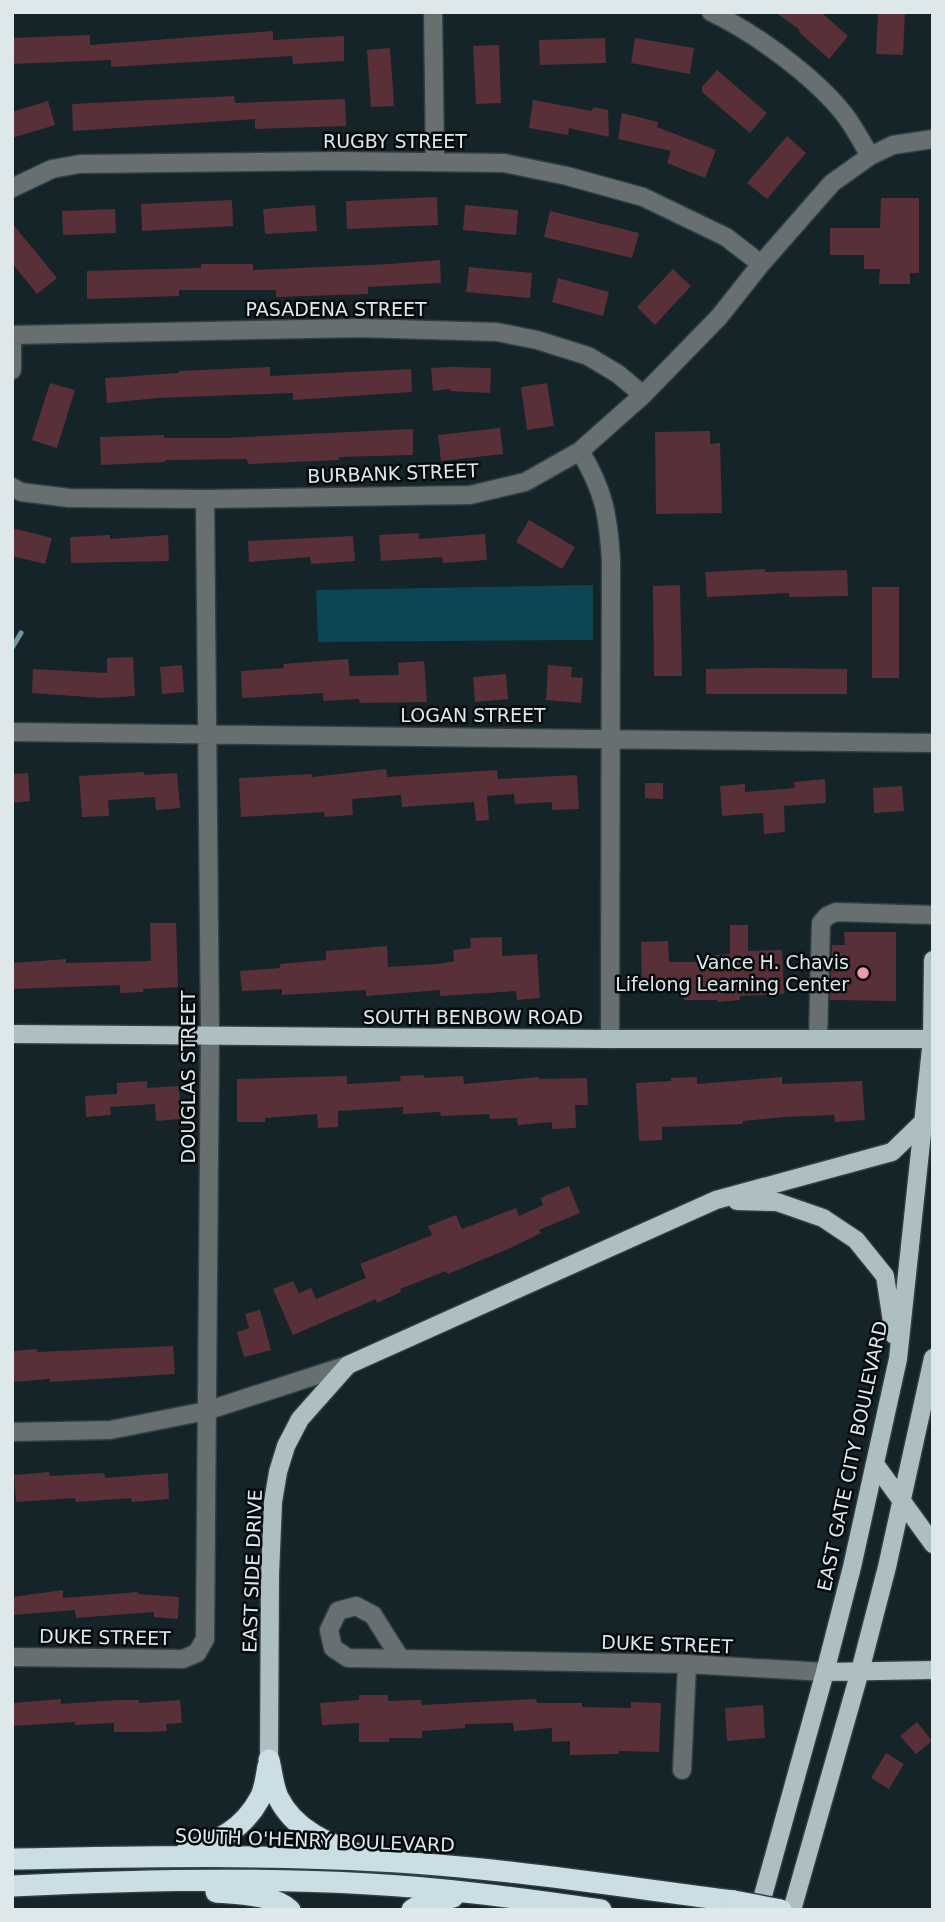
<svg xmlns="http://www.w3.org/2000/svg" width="945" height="1922" font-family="'DejaVu Sans',sans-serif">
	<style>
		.green { fill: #0d4552 }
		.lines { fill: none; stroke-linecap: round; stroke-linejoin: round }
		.stream { stroke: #6d959f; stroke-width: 5 }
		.building { fill: #593037 }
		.minor-casing { stroke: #303f43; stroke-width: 21 }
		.major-casing { stroke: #303f43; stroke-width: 21 }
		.highway-casing { stroke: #303f43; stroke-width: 24 }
		.minor { stroke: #676f71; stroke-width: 18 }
		.major { stroke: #aebfc3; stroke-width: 18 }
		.highway { stroke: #cadee4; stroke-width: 21 }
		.highway-bridge-casing { stroke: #303f43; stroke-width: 24; stroke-linecap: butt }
		.highway-bridge { stroke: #cadee4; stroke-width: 21 }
		.poi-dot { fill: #f39aa8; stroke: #060c0e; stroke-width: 2.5 }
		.labels { text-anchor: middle; stroke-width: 5; stroke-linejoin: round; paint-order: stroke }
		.street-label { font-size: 19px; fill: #dee8eb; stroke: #060c0e }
		.poi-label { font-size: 19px; fill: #dee8eb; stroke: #060c0e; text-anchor: end }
	</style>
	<rect width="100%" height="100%" fill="#142428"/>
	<path class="green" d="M593,585V640L318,642L316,590Z"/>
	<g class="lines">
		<path class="stream" d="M12,648L21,633"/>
	</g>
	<path class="building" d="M775,12H821L848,36L829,59L799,32L800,30Z
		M878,12H905L903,55L876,54Z
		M273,31V40L344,36V61L293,64L292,56L111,67V60L12,64V38L90,35V45Z
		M605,38L606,63L540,65L539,40Z
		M635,38L694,48L690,74L631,63Z
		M499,45L501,103L476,104L473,46Z
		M390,48L394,106L371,107L367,50Z
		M717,70L767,113L750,133L702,92V87Z
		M234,96L235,103L345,99L346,126L255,129V119L73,131L72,104Z
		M533,100L592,111L593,107L608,110L609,137L569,128L568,135L529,128Z
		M48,101L55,125L12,138V112Z
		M622,113L658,122L657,127L716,150L705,178L667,163L671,151L618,139Z
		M787,136L806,153L767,199L747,183Z
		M437,197L438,225L347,229L346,201Z
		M881,198H919V273H910V284H879L880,269H864V255H830V228H880Z
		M232,200L233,226L142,231L141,204Z
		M315,205L317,231L265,234L263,209Z
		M465,205L518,210L516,235L463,230Z
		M115,209L116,233L63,235L62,211Z
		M550,211L639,233L632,258L544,237Z
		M12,223L57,278L37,294L12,263Z
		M440,260L441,283L368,287V294L276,297V290H179V296L87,299V271L201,268V264H253V270L390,264Z
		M469,267L532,273L530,298L466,292Z
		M673,269L691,286L655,325L637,307Z
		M558,278L609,292L603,316L552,302Z
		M270,367V376L411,369L412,392L293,400V393L158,398L107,403L105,378L179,373V371Z
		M451,367L491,368L490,393L450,391V389L433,391L431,368Z
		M50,383L75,390L57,448L32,440Z
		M547,383L554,426L527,430L521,387Z
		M500,428L503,454L441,461L438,435Z
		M413,429V455L339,457V460L248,464L247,459L165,460V462L101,465L100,437L164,435V438H225Z
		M710,431V444L720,443L722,513L656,514L655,432Z
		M529,520L575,547L562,569L516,542Z
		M12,528L52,538L45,564L12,556Z
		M419,533V539L485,534L487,560L443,563L442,557L381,561L379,535Z
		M110,535V539L168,535L169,561L71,563L70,537Z
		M353,536L355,561L311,564L310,557L249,562L248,541Z
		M765,569V572L847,570L848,596L789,597V593L707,597L705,572Z
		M680,585L682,676H654L653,586Z
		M872,587H899V678H872Z
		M133,657L135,696L102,698L32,693L33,669L107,673V658Z
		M348,659L350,676L399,675L398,663L424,661L427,702L360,703L359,699L323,701V693L242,698L241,671L284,668L283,664Z
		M182,665L184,692L162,694L160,667Z
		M548,665L572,667L571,677L583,678L581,703L546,700Z
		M765,668L847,669V694H706V669Z
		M506,674L508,699L475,702L473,677Z
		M386,769L387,777L497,770L498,779L577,775L579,809L552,810V802L515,804L514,794L487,796L489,820L476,821L474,802L402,807L401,795L352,799L353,815L325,817L324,812L241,817L239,778L312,774V777Z
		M144,772V775L177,773L180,808L156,810L155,797L108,800L109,816L82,817L79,776Z
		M28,773L30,801L12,803V774Z
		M825,779L826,803L784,806L785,832L764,834L763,813L722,816L720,786L745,784V792L795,788L794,782Z
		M645,783H663V799L645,798Z
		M902,786L904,811L874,813L873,788Z
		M150,923H176L178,987L143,989V992L120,993V985L12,989V963L66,959V963L151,961Z
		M730,925H748V951L782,950L784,994L740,996V1000L717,1002V1000H684V991H642L641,942L668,941L669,962H714V955L730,954Z
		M844,932H896V1001L830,1000L832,945H845Z
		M502,937V956L537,954L540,998L517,1000L516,991L440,996V990L366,996V990L282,995V989L242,991L240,971L280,968V964L326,960V951L387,946L388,967L438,964L454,961L453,950L471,948L470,938Z
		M424,1075V1078L463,1076L464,1084L539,1077V1079L587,1078L588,1105H575L576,1128L552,1129V1122L518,1125L517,1118L490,1119L489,1114L441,1116L440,1112L403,1114V1107L338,1111V1127L318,1128L317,1114L265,1118V1122H237V1079L347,1076V1084L401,1081L400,1076Z
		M697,1077V1084L782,1077V1084L862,1081L865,1120L835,1122L834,1115L784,1117L743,1121V1124L662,1127V1140L639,1141L636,1083L671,1081V1078Z
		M147,1081V1088L179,1086L181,1119L156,1121L155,1104L110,1107L111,1115L86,1117L85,1096L117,1094V1083Z
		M569,1186L580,1213L539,1230L541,1233L508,1249L448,1274L446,1271L400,1289L401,1292L377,1303L376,1299L293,1335L273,1289L293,1281L299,1293L311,1288L316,1299L366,1278L360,1264L432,1235L428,1226L456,1215L462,1229L516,1208L519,1216L543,1205L540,1198Z
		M260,1310L271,1350L244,1357L237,1332L249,1328L245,1314Z
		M173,1346L175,1374L50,1382V1379L12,1382V1351L37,1349V1352Z
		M49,1472L50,1476L104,1473L105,1478L168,1473L169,1499L132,1502L131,1498L76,1502L75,1498L16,1502L14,1475Z
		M63,1590V1598L138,1592V1594L179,1597L178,1619L154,1617V1612L76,1618L75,1610L12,1615V1597Z
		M359,1695H388V1701L421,1700L422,1705L536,1699L537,1703H582V1707L631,1708V1702L661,1703L659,1752L619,1751V1754L570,1755V1741L552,1742V1728L514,1731L513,1723L465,1724V1728L422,1731V1738H389V1742H359V1723L322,1725L320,1703L359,1700Z
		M61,1699V1704L118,1700H139V1703L180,1700L182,1723L166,1724L167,1731L146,1732H114V1723L75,1725V1722L12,1726V1703Z
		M763,1705L765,1738L727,1741L725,1708Z
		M917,1722L932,1741L916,1754L900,1736Z
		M886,1753L904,1764L889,1789L871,1778Z"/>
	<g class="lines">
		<g class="minor-casing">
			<path id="minor" d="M433,12L435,161
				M711,12C755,33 814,76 844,114C854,127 862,142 870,156
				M12,188L52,169L80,164L339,161L504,163L567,176L643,197L726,237L761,264
				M12,335L359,328L497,332L537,340L588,356L618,374L643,395
				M12,340V370
				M580,451C604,491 608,514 611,560L610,1039
				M12,487L21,492L69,498L205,499L470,495L525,482L580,451L643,395L719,317L761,264L832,183L870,156L893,145L933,139
				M12,732L933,743
				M818,1038L821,923L827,916L836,912L933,915
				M12,1432L110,1430L206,1411L348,1365
				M12,1657L183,1659L197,1653L205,1639L210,1036L205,499
				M400,1658L373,1615L356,1606L338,1611L329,1630L333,1648L348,1658L687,1664L825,1672
				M682,1770L687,1664"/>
		</g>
		<g class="major-casing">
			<path id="major" d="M12,1034L610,1039H933
				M737,1201L777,1202L823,1218L856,1240L885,1276L894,1335
				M875,1464L933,1544
				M825,1672L933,1670
				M269,1760L270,1575L273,1502L278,1472L286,1446L300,1419L348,1365L716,1200L892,1152L924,1121
				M759,1910L825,1672L852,1567L898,1359L932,1039L933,960
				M792,1910L860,1671L887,1567L933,1358"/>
		</g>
		<g class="highway-casing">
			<path id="highway" d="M269,1760C272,1772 273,1786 278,1797C294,1830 328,1844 360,1855
				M186,1852C218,1841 243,1830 260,1798C265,1789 266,1776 268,1766
				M12,1859C134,1857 257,1854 379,1861C498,1867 616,1886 734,1901
				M12,1886C131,1880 250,1877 369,1884C447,1888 524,1899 601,1910
				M216,1892C238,1894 272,1894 290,1910
				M412,1910L420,1905L453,1897"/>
		</g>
		<use href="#minor" class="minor"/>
		<use href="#major" class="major"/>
		<use href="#highway" class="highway"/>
		<g class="highway-bridge-casing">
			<path id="highway-bridge" d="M734,1901L781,1910"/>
		</g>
		<use href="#highway-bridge" class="highway-bridge"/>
	</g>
	<circle class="poi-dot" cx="863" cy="973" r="7"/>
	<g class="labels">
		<g class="street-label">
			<text x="395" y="148">RUGBY STREET</text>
			<text x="336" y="316">PASADENA STREET</text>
			<text transform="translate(393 473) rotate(-2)" y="7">BURBANK STREET</text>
			<text x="473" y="722">LOGAN STREET</text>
			<text x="473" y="1024">SOUTH BENBOW ROAD</text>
			<text transform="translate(188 1077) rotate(-90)" y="7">DOUGLAS STREET</text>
			<text transform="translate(852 1456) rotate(-78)" y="7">EAST GATE CITY BOULEVARD</text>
			<text transform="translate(252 1571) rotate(-88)" y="7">EAST SIDE DRIVE</text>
			<text transform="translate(105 1637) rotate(1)" y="7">DUKE STREET</text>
			<text transform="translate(667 1644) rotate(2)" y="7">DUKE STREET</text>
			<text transform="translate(315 1840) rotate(2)" y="7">SOUTH O'HENRY BOULEVARD</text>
		</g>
		<g class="poi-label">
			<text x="849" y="969">Vance H. Chavis<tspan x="849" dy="22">Lifelong Learning Center</tspan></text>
		</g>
	</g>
	<rect width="945" height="1922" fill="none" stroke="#dee8eb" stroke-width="28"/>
</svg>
